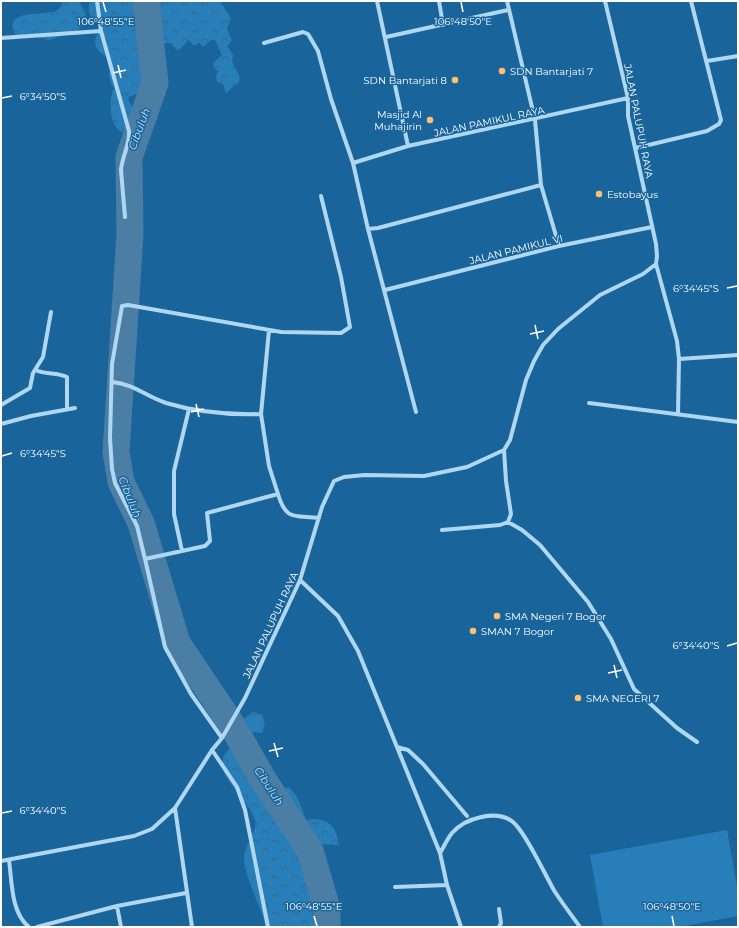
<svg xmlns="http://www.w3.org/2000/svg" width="739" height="928" font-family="Montserrat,sans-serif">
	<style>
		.green { fill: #287eb8 }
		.forest { fill: url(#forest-crowns) }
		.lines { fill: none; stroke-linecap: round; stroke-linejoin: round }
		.river { stroke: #4a7ea4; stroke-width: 27 }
		.street { stroke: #afd7f2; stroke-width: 4 }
		.ticks { fill: none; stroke: #fff; stroke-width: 1.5 }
		.poi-dot { fill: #ffc170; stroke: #19659b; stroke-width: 1.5 }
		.labels { text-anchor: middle; stroke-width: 3; stroke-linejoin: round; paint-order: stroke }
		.poi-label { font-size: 10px; fill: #fff; stroke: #19659b; text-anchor: start }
		.street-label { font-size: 10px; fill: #fff; stroke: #19659b }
		.water-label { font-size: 11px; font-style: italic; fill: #bfe2f8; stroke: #19659b }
		.ticks-label { font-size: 10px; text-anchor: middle; fill: #fff; stroke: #19659b; stroke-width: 3; stroke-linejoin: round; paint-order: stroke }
	</style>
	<defs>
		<pattern id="forest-crowns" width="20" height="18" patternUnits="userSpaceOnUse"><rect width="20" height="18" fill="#287eb8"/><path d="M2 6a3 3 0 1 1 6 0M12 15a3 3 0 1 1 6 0" fill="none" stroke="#386887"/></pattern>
	</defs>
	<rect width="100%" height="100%" fill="#19659b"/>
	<path class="green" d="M727,830L738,891V916L678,927H603L590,855Z"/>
	<path class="forest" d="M61,1H79L86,15L80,28L76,32L48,40L38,37L16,36C0,8 44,16 56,11C59,10 61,7 62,4Z
		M90,1H220L231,18L227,29L232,40L227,46L233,55L232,61L240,78L239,82L226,93L223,84L217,82L216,75L218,72L213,66L214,62L222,55L215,40H211L203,47L199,42L196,45H193L189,40L179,50H176L171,43H164L146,62L149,73L146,79H143L153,89L156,100L155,103H148L146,100L145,90L129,97L128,100C136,112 142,125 127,134C109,132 108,100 114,88L112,86L109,76L110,66L108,64L107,57C93,49 92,41 101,28C93,19 86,14 90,1Z
		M253,712L262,715L265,724L262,733L250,732C246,738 243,742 242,749C241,760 262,783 271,788C277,791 283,789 289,787C299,797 301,807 306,820C326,817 336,824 339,845L317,844L310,850L327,909L332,921L341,927H266C260,903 246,882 244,858C244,845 258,832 255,820C250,801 221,781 222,762C223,751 234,748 239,739C243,733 243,725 245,718Z"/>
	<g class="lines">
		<path class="river" d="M146,1L155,83L129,157L130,234L116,452L121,482L141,523L177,643L232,725L264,781L310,850L327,909V927"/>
		<path class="street" d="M97,1L101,31L129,131C130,145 122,156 121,170L125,217
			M377,1L408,146
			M439,1L443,25
			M507,1L535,120L541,185L559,246
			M386,37L508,10
			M1,38L101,31
			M264,43L303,32L308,34L318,51L331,99L353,163L368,229L416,412
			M707,61L738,56
			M636,148L707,131L719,124L721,120L691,1
			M353,163L408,146L628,98
			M368,229L378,228L541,185
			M656,264L677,341L679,359L678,414
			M385,290L559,246L652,227
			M269,330L261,414L269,466L278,494
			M679,359L738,355
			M35,370C47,375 56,372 67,377V409
			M112,382C134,384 145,396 166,403C196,412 229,415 261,414
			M589,403L738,422
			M1,405L30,388L33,373L43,357L51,312
			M1,424L31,416L75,408
			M504,450L506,481L511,514L508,522
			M319,518C294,515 286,521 278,494L207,513L210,541L205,546L145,559L137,526L115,483L112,469L110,438L112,364L122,306L128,305L281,332L341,333L350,327L341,277L321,196
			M442,530L500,525L508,522L522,530L540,545L588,602L611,639L634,689L677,728L697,742
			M182,551L174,514V471L189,409
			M145,559L165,647L191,694L222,738
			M300,580L338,616L358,651L440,853L447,885L461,927
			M397,747L408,750L423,764L467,816
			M212,750L237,787L245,810L268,927
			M175,808L192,927
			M440,853C444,847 447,839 452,833C465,818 497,809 513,822C526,833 545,875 555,892C563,904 572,916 580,927
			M9,860C12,882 11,913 29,927
			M1,861L134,836L152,829L175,808L212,750L222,738L245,698L300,580L322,507L334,481L344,477L365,475L424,476L467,467L504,450L510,440L526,380L534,361L543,345L558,329L600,295L643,274L656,264L657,256L656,244L628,116V98L605,1
			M395,887L447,885
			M117,906L121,927
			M37,927L117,906L186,893
			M499,927L501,923L499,909"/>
	</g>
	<path class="ticks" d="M103,2L106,12M461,2L463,12M118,65L121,78M113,73L126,70M2,98L12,96M727,288L737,286M535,325L538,339M530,334L544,331M196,404L199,417M191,412L204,409M2,456L12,453M727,646L737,643M614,665L617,678M608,673L622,670M274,743L278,757M269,751L283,748M2,813L12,811M314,916L317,926M672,916L674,926"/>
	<g class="poi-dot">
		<circle cx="502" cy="71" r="4"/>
		<circle cx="455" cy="80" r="4"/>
		<circle cx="430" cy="120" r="4"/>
		<circle cx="599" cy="194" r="4"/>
		<circle cx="497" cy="616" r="4"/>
		<circle cx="473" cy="631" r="4"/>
		<circle cx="578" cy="698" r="4"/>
	</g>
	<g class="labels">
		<g class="poi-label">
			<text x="510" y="75">SDN Bantarjati 7</text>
			<text x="447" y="84" text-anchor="end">SDN Bantarjati 8</text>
			<text x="422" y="118" text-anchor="end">Masjid Al<tspan x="422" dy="12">Muhajirin</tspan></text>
			<text x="607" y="198">Estobayus</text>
			<text x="505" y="620">SMA Negeri 7 Bogor</text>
			<text x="481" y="635">SMAN 7 Bogor</text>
			<text x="586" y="702">SMA NEGERI 7</text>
		</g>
		<g class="street-label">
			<text transform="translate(489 121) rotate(-12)" y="4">JALAN PAMIKUL RAYA</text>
			<text transform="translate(639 121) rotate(79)" y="4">JALAN PALUPUH RAYA</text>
			<text transform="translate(516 249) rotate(-14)" y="4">JALAN PAMIKUL VI</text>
			<text transform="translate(270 625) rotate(-65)" y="4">JALAN PALUPUH RAYA</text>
		</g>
		<g class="water-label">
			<text transform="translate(139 129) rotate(-70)" y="4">Cibuluh</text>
			<text transform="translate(130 497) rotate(68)" y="4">Cibuluh</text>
			<text transform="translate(269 786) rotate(57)" y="4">Cibuluh</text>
		</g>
	</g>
	<g class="ticks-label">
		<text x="106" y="25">106°48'55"E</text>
		<text x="463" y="25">106°48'50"E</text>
		<text x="43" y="100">6°34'50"S</text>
		<text x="696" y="292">6°34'45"S</text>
		<text x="43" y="457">6°34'45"S</text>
		<text x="696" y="649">6°34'40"S</text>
		<text x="43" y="814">6°34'40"S</text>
		<text x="314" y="910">106°48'55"E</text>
		<text x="672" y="910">106°48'50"E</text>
	</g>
	<rect width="739" height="928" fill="none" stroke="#ffffff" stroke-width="4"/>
</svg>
